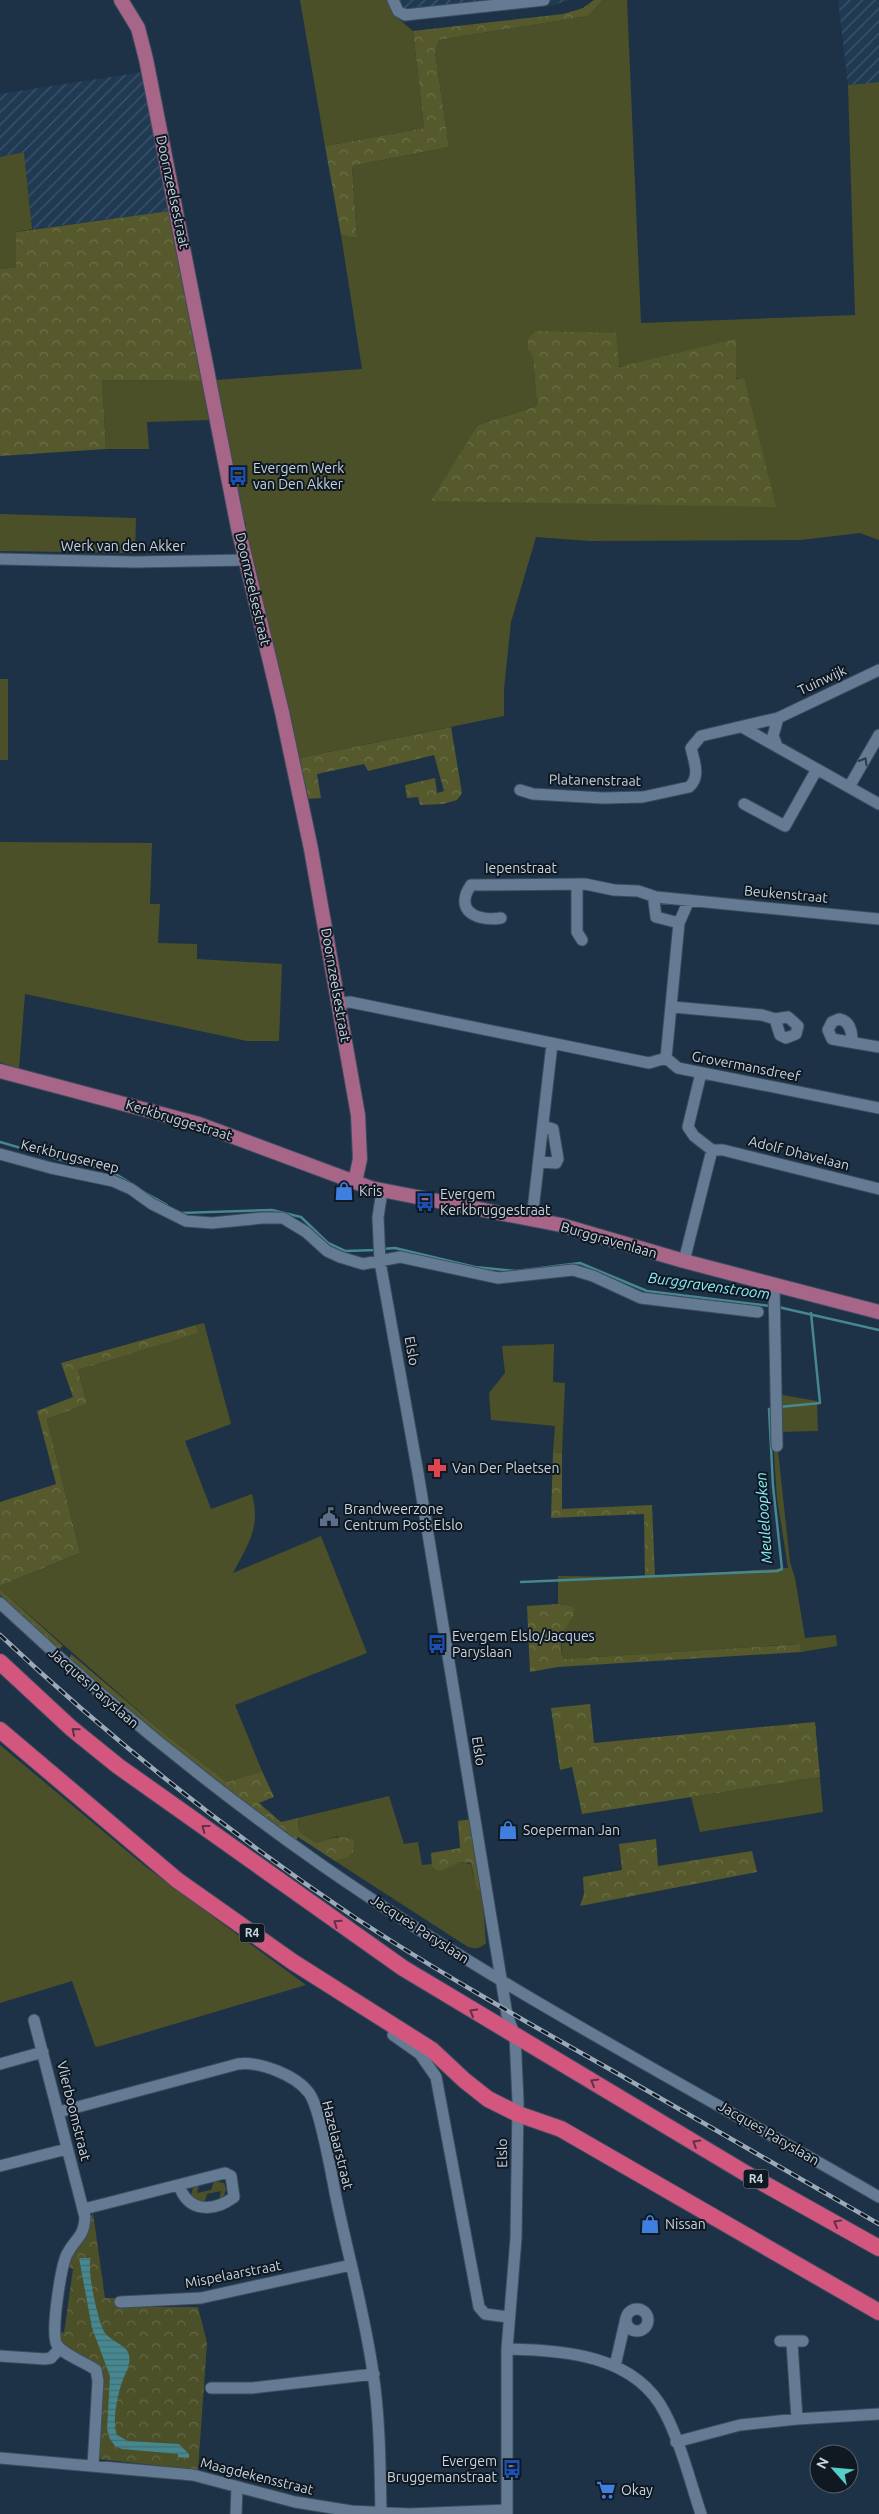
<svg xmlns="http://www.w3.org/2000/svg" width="879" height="2514" font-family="Ubuntu,sans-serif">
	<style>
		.industrial { fill: url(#industrial-furrows) }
		.grass { fill: #4c5028; fill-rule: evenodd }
		.forest { fill: url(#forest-crowns) }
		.park { fill: url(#park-crowns) }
		.water { fill: url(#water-rules) }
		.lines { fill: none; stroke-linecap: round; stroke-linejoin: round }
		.stream { stroke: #468790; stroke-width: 2.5 }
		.minor-casing { stroke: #3b4d5e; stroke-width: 13 }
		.major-casing { stroke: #3b4d5e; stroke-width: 16 }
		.highway-casing { stroke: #3b4d5e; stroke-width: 18 }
		.minor { stroke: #647b93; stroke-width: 11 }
		.major { stroke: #a76587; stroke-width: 14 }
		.highway { stroke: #d3567f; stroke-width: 16 }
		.rail-casing { stroke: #9baab8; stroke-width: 4.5 }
		.rail { stroke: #101922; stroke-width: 2.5; stroke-dasharray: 8; stroke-linecap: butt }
		.oneway { stroke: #2d3b4a }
		.oneway2 { stroke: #5e3147 }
		.labels { text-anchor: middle; stroke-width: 4; stroke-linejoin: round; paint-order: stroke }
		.shield { fill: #101922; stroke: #8f9ba7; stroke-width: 1 }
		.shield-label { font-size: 12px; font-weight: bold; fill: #c6d3e0 }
		.street-label { font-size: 14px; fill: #c6d3e0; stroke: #101922 }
		.poi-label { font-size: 14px; fill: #c6d3e0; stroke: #101922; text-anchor: start }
		.water-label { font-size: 15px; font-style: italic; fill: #87eefb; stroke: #101922 }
	</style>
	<defs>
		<pattern id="industrial-furrows" width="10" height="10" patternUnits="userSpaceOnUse" patternTransform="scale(1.25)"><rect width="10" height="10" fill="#203a54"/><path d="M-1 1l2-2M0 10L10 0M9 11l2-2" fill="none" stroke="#3f566c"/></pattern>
		<pattern id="forest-crowns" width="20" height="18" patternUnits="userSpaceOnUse" patternTransform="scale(1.25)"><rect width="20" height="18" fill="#55592b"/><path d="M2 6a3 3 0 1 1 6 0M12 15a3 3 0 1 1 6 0" fill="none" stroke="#6c7049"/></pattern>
		<pattern id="park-crowns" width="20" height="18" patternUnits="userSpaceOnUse" patternTransform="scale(1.25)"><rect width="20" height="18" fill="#4c5028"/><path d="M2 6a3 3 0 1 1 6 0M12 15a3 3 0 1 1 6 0" fill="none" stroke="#646847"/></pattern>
		<pattern id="water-rules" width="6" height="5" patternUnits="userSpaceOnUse" patternTransform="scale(1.25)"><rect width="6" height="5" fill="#468790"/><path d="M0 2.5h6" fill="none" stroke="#426e75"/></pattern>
	</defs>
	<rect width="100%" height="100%" fill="#1d3246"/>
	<path class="industrial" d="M386,0H571L549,6L402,21L394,15Z
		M838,0H879V82L848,85Z
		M143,72L170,211L32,229L24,152L0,157V94Z"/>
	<path class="grass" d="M300,0H386L394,15L413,31L424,128L325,146Z
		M603,0H627L641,323L855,315L848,85L879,82V540L860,533L801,540L590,541L536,537L511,622L504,689V716L299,758L245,533L246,523L243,522L215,380L362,369L341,235L357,238L352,166L449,147L435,52L439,40L588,16ZM533,357L744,379L478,425L537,406Z
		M24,152L32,229L16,232V267L0,269V157Z
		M102,380L203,381L210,420L147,422L149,449H106Z
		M0,514L136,518L135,553L0,551Z
		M0,679H8V760H0Z
		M0,842L152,843L150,904H160L158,943L197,944V959L282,964L279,1041H247L25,994L19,1069L0,1062Z
		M204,1323L231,1424L185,1441L211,1509L252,1494C261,1528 248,1544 233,1573L321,1536L367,1653L235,1705L262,1771L227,1782L165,1734L0,1589V1586L80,1553L47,1419L87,1404L78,1370L197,1333L196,1325Z
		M554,1344L553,1382L565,1383L562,1453L553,1452L555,1426L491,1420L489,1393L505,1373L502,1346Z
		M777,1394L817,1401L818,1431L779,1432Z
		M770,1395H772L790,1562L795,1578L805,1638L836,1635L837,1646L801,1652L799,1644L564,1659C556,1640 570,1624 573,1606L558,1604V1576L645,1577L788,1568L777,1498Z
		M0,1745L146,1867L306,1985L97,2047L95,2046L72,1981L0,2003Z
		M820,1777L823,1812L700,1832L691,1797Z
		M389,1796L404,1844L418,1842L422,1865L432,1864V1869L460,1862L471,1864L473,1875L482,1890L486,1943C480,1949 475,1949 468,1947L335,1861L340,1859L338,1836L316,1843L299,1831L298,1818Z
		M214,2181L224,2183L226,2189L224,2196L219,2200L221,2191L207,2194L204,2204L198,2203L191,2195L193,2188L199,2185L197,2193L211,2190Z"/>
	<path class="forest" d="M594,0H603L588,16L439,40L435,52L449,147L352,166L357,238L341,235L325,146L424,128L413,31L563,14L583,8Z
		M170,211L203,381L102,380L106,449L0,456V269L16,267V232Z
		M536,331L616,333L619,367L736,339V379L744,378L776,507L431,501L478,425L537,406L533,358L528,348V339Z
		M451,727L462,793L457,800L443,804L420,805L418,797L407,798L405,785L435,778L437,793L444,791L434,755L368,771L364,764L317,774L321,798L307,799L299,758Z
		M196,1325L198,1333L78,1370L87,1404L47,1419L80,1553L0,1586V1502L56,1484L37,1411L73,1397L61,1363Z
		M553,1452L562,1453V1509L652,1505L655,1576L645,1577L644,1514L551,1518Z
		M0,1589L63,1646L58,1650L0,1595Z
		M558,1604L573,1606L574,1614C566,1628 556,1643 564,1659L800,1644L801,1652L558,1667L530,1672L527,1606Z
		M71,1654L165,1734L227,1782L262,1771L274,1797L259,1803L281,1822L298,1818L299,1831L316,1843C329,1839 340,1834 354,1840L353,1852L348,1857L335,1861L298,1837L294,1842L233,1796L69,1661Z
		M590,1704L594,1743L815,1722L820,1777L582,1814L572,1767L560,1770L551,1708Z
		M471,1819L482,1890H477L471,1863L460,1862L441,1871L432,1868L431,1853L460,1848L458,1821Z
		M656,1839L658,1866L752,1851L757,1872L580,1906L584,1894L583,1877L622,1870L619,1844Z"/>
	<path class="park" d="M93,2213L105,2298H115L116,2307H198L207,2343L198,2470L99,2459L97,2453L102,2384L88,2361L62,2344L58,2330L64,2333L73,2269L66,2266Z"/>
	<path class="water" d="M79,2258H91C86,2267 98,2323 105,2333C111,2341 125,2345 128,2352C133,2364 124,2374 121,2385C117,2398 112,2423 117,2435L128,2441L179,2444L189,2454V2458L178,2457V2454L122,2449L115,2446L110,2439L107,2429L110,2376L92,2328Z"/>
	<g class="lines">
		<path class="stream" d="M0,1142L65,1161L107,1169L129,1182
			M144,1192L167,1205
			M181,1213L272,1210L301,1217L328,1243L345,1251L377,1250
			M382,1249L395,1248L475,1267L516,1271L580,1263L647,1291L770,1306
			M778,1307L879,1330
			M779,1407L820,1403L811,1313
			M521,1582L777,1571L782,1569L773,1486L769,1409L774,1408"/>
		<g class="minor-casing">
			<path id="minor" d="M393,0L398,11L405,15L544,0
				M0,559L135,562L246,560
				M742,727L879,804
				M777,746L773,736L778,718
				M849,787L879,735
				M520,790L533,794L603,798L643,797L689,787C701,777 694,761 691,748L701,736L778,718L879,670
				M744,804L785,826L817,769
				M577,884V932L582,940
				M656,897L654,901L656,917L679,923
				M501,918C478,922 453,911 471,885L585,884L614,890L638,891L656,897L879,919
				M340,1003L350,1002L649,1063L666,1058L678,1068L879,1108
				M673,1007L762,1015L775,1019L788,1017L798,1026L796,1034L786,1038L780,1035L775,1019
				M852,1041C852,1031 850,1021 839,1019L832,1022L828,1030L832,1039L879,1047
				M666,1058L679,923L689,900
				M701,1073L688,1127L694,1136L712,1150
				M0,1154L51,1168L113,1181L131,1189L152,1204L186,1221L212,1223L262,1218H283L306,1232L327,1251L340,1257L363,1264L400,1257L498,1278L573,1270L593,1276L641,1298L758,1312
				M539,1162L556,1163L558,1159L553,1129L543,1126
				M382,1191L378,1217L380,1262L418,1473L507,2015L515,2036L518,2101L516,2238L507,2349V2514
				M532,1219L552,1044
				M684,1261L712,1150H723L879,1189
				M774,1286L777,1446
				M0,1603C101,1698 209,1786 323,1866C500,1989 693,2089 879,2197
				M34,2020L85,2217C84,2238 75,2238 67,2254C61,2266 50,2335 57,2345C65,2356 85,2362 96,2370L98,2381L93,2466
				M393,2035L420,2054L436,2077L479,2307L485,2314L508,2317
				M0,2064L43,2052
				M59,2112L238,2064C259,2061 296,2075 309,2093C321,2109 332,2179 337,2202C349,2259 365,2315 373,2373C380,2419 380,2467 381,2513
				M0,2166L67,2149
				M84,2209L225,2173L231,2176L234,2197C214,2212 188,2213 179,2185
				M120,2302L201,2298L351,2265
				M626 2320a11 11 0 1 1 22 0a11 11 0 1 1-22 0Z
				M780,2341H803
				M792,2343L797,2419
				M507,2349C564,2350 636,2355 665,2413C681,2444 690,2481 701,2514
				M0,2356L45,2359L51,2358L60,2348
				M615,2366L626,2318
				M211,2388H252L374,2374
				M676,2442L740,2425L797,2419L879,2414
				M0,2458L193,2475L295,2502L351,2511L409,2514L507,2510
				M236,2514L237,2487"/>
		</g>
		<g class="major-casing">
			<path id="major" d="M121,0L138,28L146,59L238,528L282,712L311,849L358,1115L360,1159L355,1182
				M0,1071L199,1124L371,1188L561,1225L684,1261L879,1312"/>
		</g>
		<g class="highway-casing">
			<path id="highway" d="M0,1662L71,1728L118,1766L403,1968L745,2173L879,2248
				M0,1730L177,1880L293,1962L432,2050L464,2080L488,2099L518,2114L561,2129L879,2312"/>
		</g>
		<use href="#minor" class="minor"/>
		<use href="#major" class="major"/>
		<use href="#highway" class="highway"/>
		<g class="rail-casing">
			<path id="rail" d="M0,1635C110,1739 229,1833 354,1917C441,1974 530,2024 620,2075C706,2125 793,2174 879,2224"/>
		</g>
		<use href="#rail" class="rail"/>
	</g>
	<defs><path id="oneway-chevron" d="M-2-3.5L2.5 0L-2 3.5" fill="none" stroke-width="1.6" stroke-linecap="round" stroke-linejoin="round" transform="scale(1.25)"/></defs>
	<use class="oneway" href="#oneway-chevron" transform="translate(864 761) rotate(-60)"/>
	<g class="oneway2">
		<use href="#oneway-chevron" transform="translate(75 1731) rotate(-140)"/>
		<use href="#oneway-chevron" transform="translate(205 1828) rotate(-143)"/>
		<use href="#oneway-chevron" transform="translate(337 1923) rotate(-145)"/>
		<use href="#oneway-chevron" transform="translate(473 2012) rotate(-150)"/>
		<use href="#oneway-chevron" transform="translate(594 2082) rotate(-150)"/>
		<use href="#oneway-chevron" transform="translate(696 2143) rotate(-149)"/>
		<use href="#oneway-chevron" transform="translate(837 2223) rotate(-151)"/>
	</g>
	<defs>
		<g id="bus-bare" transform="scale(1.5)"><path d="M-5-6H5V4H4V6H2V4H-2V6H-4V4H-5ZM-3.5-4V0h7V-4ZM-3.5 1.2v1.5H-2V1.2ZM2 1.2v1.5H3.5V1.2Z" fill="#1a4fb4" stroke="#101922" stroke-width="2.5" paint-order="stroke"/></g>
		<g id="shop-bare" transform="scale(1.5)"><path d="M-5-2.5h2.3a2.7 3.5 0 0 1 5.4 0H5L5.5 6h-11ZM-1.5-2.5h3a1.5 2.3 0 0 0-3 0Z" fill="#3f7fe0" stroke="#101922" stroke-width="2.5" paint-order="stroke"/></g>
		<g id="pharmacy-bare" transform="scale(1.5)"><path d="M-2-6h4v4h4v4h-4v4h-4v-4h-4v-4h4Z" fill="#e0444e" stroke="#101922" stroke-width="2.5" paint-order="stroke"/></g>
		<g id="civic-bare" transform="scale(1.5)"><path d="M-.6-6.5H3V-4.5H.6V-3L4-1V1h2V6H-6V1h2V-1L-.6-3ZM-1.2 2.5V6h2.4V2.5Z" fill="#5c6f8a" stroke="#101922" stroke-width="2.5" paint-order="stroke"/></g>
		<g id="supermarket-bare" transform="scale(1.5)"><path d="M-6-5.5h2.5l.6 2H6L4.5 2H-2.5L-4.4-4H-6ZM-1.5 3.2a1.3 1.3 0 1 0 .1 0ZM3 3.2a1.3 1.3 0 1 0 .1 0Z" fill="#3f7fe0" stroke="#101922" stroke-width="2.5" paint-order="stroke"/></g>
	</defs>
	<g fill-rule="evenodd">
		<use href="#bus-bare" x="238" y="476"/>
		<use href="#shop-bare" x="344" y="1191"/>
		<use href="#bus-bare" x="425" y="1202"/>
		<use href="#pharmacy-bare" x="437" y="1468"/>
		<use href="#civic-bare" x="329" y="1517"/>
		<use href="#bus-bare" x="437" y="1644"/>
		<use href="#shop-bare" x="508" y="1830"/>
		<use href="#shop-bare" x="650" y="2224"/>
		<use href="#bus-bare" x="512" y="2469"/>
		<use href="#supermarket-bare" x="606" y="2490"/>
	</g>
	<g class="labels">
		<g class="shield">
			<rect x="239.5" y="1923.5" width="25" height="19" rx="4"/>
			<rect x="743.5" y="2169.5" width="25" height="19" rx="4"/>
		</g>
		<g class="shield-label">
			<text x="252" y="1937">R4</text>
			<text x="756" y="2183">R4</text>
		</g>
		<g class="street-label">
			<text transform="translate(173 192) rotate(78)" y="5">Doornzeelsestraat</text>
			<text x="123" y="551">Werk van den Akker</text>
			<text transform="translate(253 589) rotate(77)" y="5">Doornzeelsestraat</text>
			<text transform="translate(822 680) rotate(-25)" y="5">Tuinwijk</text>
			<text transform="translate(595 780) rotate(1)" y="5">Platanenstraat</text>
			<text x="521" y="873">Iepenstraat</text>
			<text transform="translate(786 894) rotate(5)" y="5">Beukenstraat</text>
			<text transform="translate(336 985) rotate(80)" y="5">Doornzeelsestraat</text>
			<text transform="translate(746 1066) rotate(11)" y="5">Grovermansdreef</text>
			<text transform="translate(179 1120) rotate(17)" y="5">Kerkbruggestraat</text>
			<text transform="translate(799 1153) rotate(14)" y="5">Adolf Dhavelaan</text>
			<text transform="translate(70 1156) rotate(14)" y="5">Kerkbrugsereep</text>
			<text transform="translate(609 1240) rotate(16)" y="5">Burggravenlaan</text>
			<text transform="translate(412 1351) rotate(80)" y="5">Elslo</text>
			<text transform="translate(94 1688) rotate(41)" y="5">Jacques Paryslaan</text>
			<text transform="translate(479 1751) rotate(81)" y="5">Elslo</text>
			<text transform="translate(420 1929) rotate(33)" y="5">Jacques Paryslaan</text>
			<text transform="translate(74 2111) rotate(76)" y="5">Vlierboomstraat</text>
			<text transform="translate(769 2133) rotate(30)" y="5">Jacques Paryslaan</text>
			<text transform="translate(338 2145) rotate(76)" y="5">Hazelaarstraat</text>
			<text transform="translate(502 2153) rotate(-91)" y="5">Elslo</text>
			<text transform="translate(233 2274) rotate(-11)" y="5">Mispelaarstraat</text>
			<text transform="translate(257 2476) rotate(14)" y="5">Maagdekensstraat</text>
		</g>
		<g class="poi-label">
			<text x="253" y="473">Evergem Werk<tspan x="253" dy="16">van Den Akker</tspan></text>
			<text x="359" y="1196">Kris</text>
			<text x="440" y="1199">Evergem<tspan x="440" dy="16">Kerkbruggestraat</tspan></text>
			<text x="452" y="1473">Van Der Plaetsen</text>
			<text x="344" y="1514">Brandweerzone<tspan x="344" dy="16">Centrum Post Elslo</tspan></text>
			<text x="452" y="1641">Evergem Elslo/Jacques<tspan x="452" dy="16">Paryslaan</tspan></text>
			<text x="523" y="1835">Soeperman Jan</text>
			<text x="665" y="2229">Nissan</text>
			<text x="497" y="2466" text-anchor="end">Evergem<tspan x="497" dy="16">Bruggemanstraat</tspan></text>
			<text x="621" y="2495">Okay</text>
		</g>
		<g class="water-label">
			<text transform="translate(709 1286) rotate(8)" y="5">Burggravenstroom</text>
			<text transform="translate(764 1518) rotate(-94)" y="5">Meuleloopken</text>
		</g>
	</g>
	<g transform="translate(834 2469) rotate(297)"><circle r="24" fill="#101922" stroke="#59636e"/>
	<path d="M0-4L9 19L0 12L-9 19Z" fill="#55cec6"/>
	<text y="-8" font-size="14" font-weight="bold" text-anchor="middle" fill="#c6d3e0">N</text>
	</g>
</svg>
